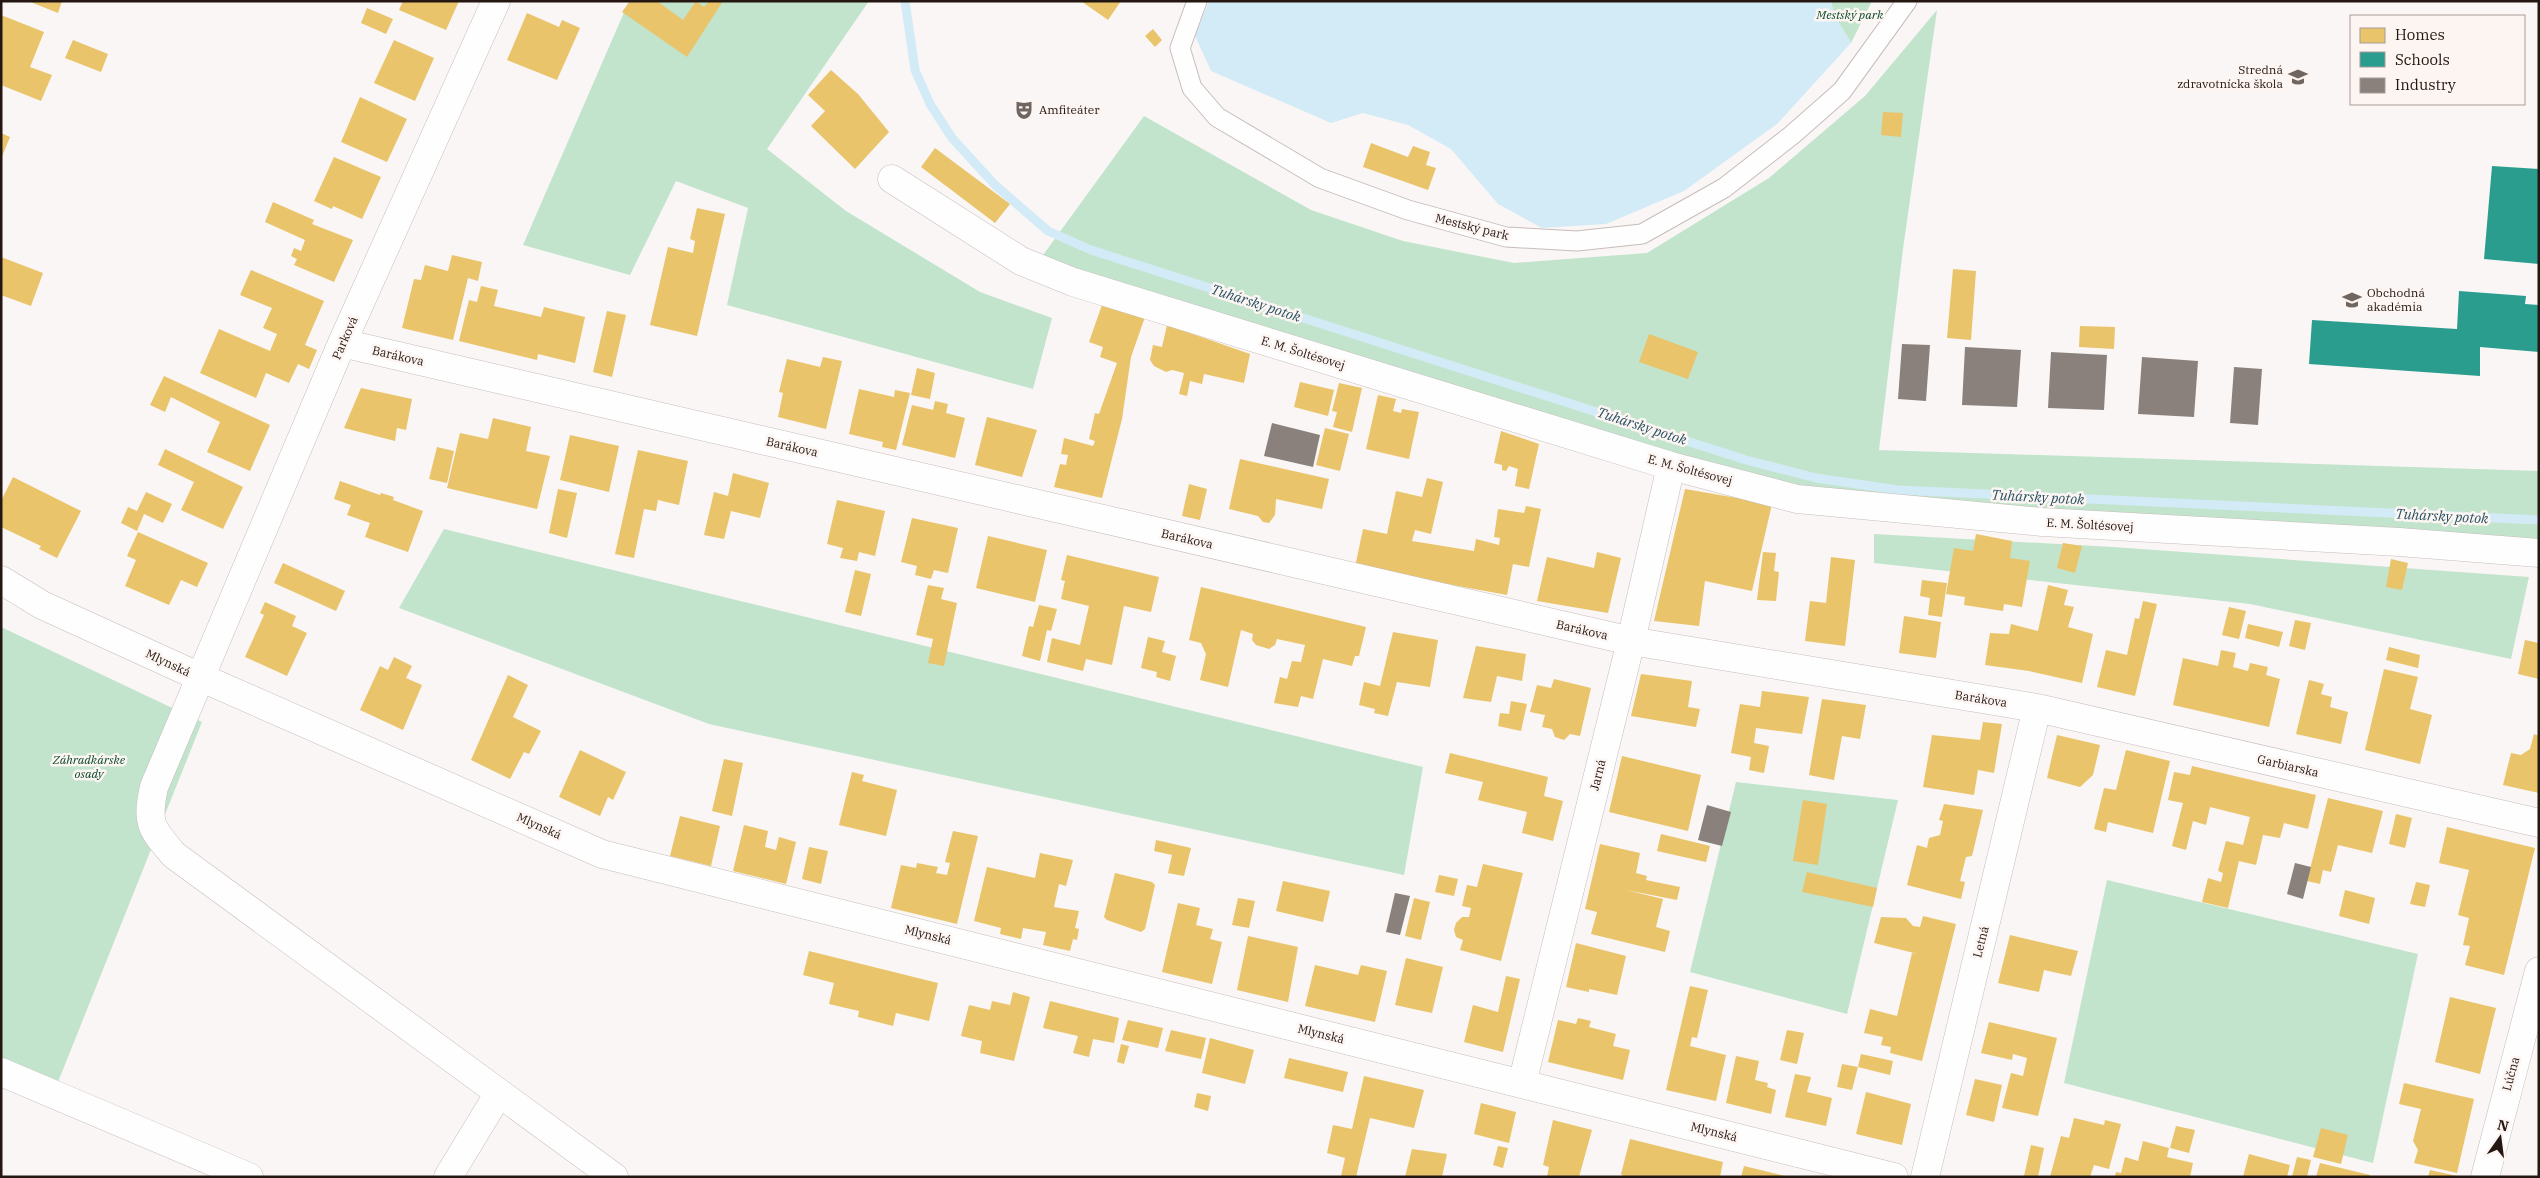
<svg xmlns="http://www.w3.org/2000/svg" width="2540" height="1178" font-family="'IBM Plex Serif',serif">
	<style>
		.green { fill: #c2e4cd }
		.water { fill: #d3ebf6 }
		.homes { fill: #e9c46a }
		.schools { fill: #2a9d8f }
		.industry { fill: #8a817c }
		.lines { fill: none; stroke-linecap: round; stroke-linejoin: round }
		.stream { stroke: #d3ebf6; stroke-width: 9 }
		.service-casing { stroke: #c6bdba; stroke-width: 21 }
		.minor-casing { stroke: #c6bdba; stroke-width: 29 }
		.service { stroke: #fefefe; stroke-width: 19 }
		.minor { stroke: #fefefe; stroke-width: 28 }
		.labels { text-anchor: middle; stroke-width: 5; stroke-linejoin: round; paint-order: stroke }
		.park-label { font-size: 12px; font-style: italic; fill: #044828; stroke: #fdf5f2 }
		.poi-label { font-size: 12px; fill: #241711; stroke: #fdf5f2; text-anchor: start }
		.street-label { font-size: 12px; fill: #241711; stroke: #fdf5f2 }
		.water-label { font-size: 14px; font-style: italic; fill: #275264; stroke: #fdf5f2 }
	</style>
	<rect width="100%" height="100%" fill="#faf6f5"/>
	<path class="green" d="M629,1H869L767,149L846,211L980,292L1052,318L1033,389L727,305L748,208L676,181L630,275L523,245Z
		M1831,1H1872L1851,43L1834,15Z
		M1937,10L1903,249L1879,450L2539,471V548L1811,501L1038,262L1144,116L1311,210L1403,241L1514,263L1647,253L1769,178L1865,96Z
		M444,529L1423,767L1404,875L709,724L399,608Z
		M1874,534L2113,547L2529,577L2511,659L2250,604L1874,563Z
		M1,627L202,722L48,1107L1,1082Z
		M1736,782L1898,800L1847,1014L1690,972Z
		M2107,880L2418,954L2373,1163L2064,1083Z"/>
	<path class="water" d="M1209,1H1831L1834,15L1851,43L1777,124L1684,191L1606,224L1542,228L1498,204L1451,149L1408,125L1363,113L1331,123L1211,71L1195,36Z"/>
	<path class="homes" d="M28,1H62L58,13Z
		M403,1H459L446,30L399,10Z
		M630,1H657L683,20L696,1L704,7L709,1H723L687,57L622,12Z
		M1081,1H1121L1108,20Z
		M367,8L393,19L386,34L361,23Z
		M527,13L559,27L562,20L580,28L557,80L507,60Z
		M1,15L44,32L30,67L52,75L41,101L1,85Z
		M1153,29L1162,40L1155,47L1145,36Z
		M73,40L108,54L101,72L65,58Z
		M394,40L434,58L415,101L374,83Z
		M831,70L858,94L889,132L855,169L811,126L825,111L808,95Z
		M360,97L407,119L387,162L341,142Z
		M1883,112L1903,113L1901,137L1881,135Z
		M1,133L10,137L1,159Z
		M1371,143L1408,157L1413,146L1430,152L1426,165L1436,168L1428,190L1363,167Z
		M935,148L1010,204L995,223L921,167Z
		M334,157L381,177L362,219L333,206L332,209L314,201Z
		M273,202L314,220L312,224L353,240L334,282L294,265L297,259L291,256L294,248L301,251L305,240L265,222Z
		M697,208L725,214L697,336L650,325L668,247L693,253L695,241L690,239Z
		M452,255L482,262L478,281L468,278L453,340L402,328L414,279L421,280L425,265L448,271Z
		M1,257L43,273L31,306L1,295Z
		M1953,269L1976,271L1971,340L1947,338Z
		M251,270L324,301L305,345L317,350L309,369L298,364L289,383L266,373L256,398L200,373L219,329L270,351L277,334L263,328L272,308L240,295Z
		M481,286L498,290L494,306L541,317L544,307L585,317L575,363L538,354L537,360L459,341L469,300L477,302Z
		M1103,302L1145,317L1131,357L1122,419L1102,498L1054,487L1060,464L1066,465L1068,455L1061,454L1064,438L1093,446L1095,441L1089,439L1095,413L1099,414L1117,363L1100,357L1103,347L1089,342Z
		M607,311L626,315L612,377L593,372Z
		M1167,325L1250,354L1244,383L1204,374L1202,384L1190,381L1187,396L1179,394L1184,373L1172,370L1166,372L1154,366L1150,360L1153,345L1162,347Z
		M2080,326L2115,327L2114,349L2079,347Z
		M1649,334L1698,352L1688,379L1639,362Z
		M823,357L842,361L826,429L778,417L783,393L779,392L787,359L820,367Z
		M917,368L935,373L930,399L911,395Z
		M164,376L270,425L250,471L207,452L220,422L171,397L165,412L150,405Z
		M1300,382L1334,390L1328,416L1294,407Z
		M1339,383L1362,388L1352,432L1333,427L1337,412L1332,411Z
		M361,388L412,399L406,430L397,428L395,441L344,428Z
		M859,389L894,397L895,390L910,393L896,450L882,447L883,442L849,434Z
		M1378,395L1396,399L1393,411L1401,413L1402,409L1419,412L1409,459L1366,449Z
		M935,401L948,404L946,413L965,418L955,458L902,445L912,405L933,410Z
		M987,417L1037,430L1022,477L975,465Z
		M493,418L531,427L526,451L550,456L537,509L447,488L460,433L488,439Z
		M1325,428L1349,434L1340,471L1316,465Z
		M1501,431L1539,444L1529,489L1515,486L1518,469L1509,466L1506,471L1502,470V465L1494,463Z
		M570,435L619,446L609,492L560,480Z
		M437,447L454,451L447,483L429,479Z
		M165,449L243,487L223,529L181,510L194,482L158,465Z
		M638,450L688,461L679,505L658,500L656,511L644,509L634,558L615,554Z
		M1240,459L1329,479L1322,509L1276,499L1275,515L1269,523L1263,522L1258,516L1229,509Z
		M733,473L769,483L760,518L731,511L724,539L704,535L714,492L728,496Z
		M13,477L81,511L57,558L39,549L41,546L1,527V501Z
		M1427,478L1443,482L1431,534L1415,530L1412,541L1474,551L1476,539L1499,545L1500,538L1494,537L1498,509L1524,513L1526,506L1541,509L1529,567L1513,564L1507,595L1355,567L1363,529L1387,534L1396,491L1422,497Z
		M340,481L380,495L381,493L394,497L393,500L423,511L408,552L365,537L370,523L347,515L351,505L334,499Z
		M1189,484L1207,489L1200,520L1182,516Z
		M558,489L577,493L567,538L549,533Z
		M1685,489L1772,504L1752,591L1705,581L1699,626L1654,621Z
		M146,492L172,504L163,523L144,514L137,531L121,523L128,507L137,511Z
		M837,500L885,511L875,556L859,552L857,561L840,558L843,548L827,544Z
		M912,518L958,528L948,573L934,570L931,579L915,575L917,566L901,562Z
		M138,532L208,563L197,587L181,580L169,605L125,586L136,560L127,556Z
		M1976,534L2012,541L2010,558L2030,561L2022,607L2004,604L2003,611L1964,605L1965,597L1946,594L1954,548L1973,551Z
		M988,536L1047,550L1035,602L976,588Z
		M2063,543L2082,546L2075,573L2057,568Z
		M1597,552L1621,558L1608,613L1537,601L1547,557L1594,568Z
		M1763,552L1776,553L1774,571L1779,572L1776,601L1757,600Z
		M1067,555L1159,577L1151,612L1124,606L1112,665L1086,659L1083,671L1047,662L1052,638L1080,645L1089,606L1061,599L1065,581L1061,580Z
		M1831,557L1855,560L1845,646L1805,641L1810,601L1826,603Z
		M2391,559L2408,563L2402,590L2386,587Z
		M283,563L345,591L336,611L274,583Z
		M855,570L871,574L861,616L845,612Z
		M1922,580L1947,583L1942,617L1928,615L1930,598L1920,596Z
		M928,585L944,588L941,599L957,603L944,666L928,663L933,639L916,635Z
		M2048,585L2068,590L2064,605L2074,607L2068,627L2093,634L2082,683L2029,671L1985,665L1990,633L2009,634L2011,624L2038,631Z
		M1201,587L1366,627L1359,656H1355L1352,666L1323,659L1313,699L1301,696L1298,707L1274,703L1280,677L1287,679L1292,661L1301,662L1305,645L1277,639L1275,645L1269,649L1256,645L1252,640L1253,634L1241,630L1228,687L1200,680L1206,654L1201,643L1189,640Z
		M2143,601L2157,604L2135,696L2097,687L2106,650L2127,655L2135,618L2139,619Z
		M265,602L296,616L292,626L307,633L287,676L245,657L264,615L260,613Z
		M1039,605L1057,609L1051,631L1047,630L1040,661L1022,656L1029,626L1033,627Z
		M2229,607L2246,611L2239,639L2222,635Z
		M1904,616L1941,622L1936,658L1899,653Z
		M2295,620L2311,623L2305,650L2289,646Z
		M2248,624L2283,632L2279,647L2245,638Z
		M1393,632L1438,640L1430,687L1397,682L1388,716L1374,713L1375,709L1359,705L1364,682L1380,686Z
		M1148,637L1165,641L1162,652L1176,656L1170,681L1156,677L1157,672L1141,668Z
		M2525,640L2539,643V679L2518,674Z
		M1476,646L1526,654L1522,681L1497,676L1491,702L1463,698Z
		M2389,647L2420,655L2418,668L2386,660Z
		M2221,650L2236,653L2233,667L2248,671L2250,663L2268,667L2266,675L2280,679L2269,727L2173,705L2183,658L2218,666Z
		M394,657L412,666L406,678L422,685L403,730L360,710L380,666L388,670Z
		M2384,669L2418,677L2410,709L2432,715L2420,764L2365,750Z
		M1641,674L1692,681L1688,707L1700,709L1696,727L1631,716Z
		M508,675L528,685L513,717L541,731L529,754L524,752L510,779L471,760Z
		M1554,679L1591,688L1580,736L1570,734L1564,740L1555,737L1552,729L1542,727L1545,715L1530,712L1537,685L1551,688Z
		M2309,680L2324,684L2321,694L2332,697L2330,707L2348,712L2341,744L2296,734Z
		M1762,691L1809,697L1802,734L1756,728L1754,743L1769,746L1764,773L1749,770L1751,757L1731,753L1740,704L1760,707Z
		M1822,699L1866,705L1860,739L1842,736L1834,780L1809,775Z
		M1511,701L1527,704L1521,731L1498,726L1500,713L1509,714Z
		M1983,722L2002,724L1994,773L1978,770L1974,795L1923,787L1932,735L1980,740Z
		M2534,734L2539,736V793L2503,785L2511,753L2521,755L2530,749Z
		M2057,735L2100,745L2093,775L2080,787L2047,778Z
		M580,750L626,772L613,800L608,797L600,816L559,797Z
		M2126,750L2170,761L2153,833L2108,822L2106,832L2094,829L2104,788L2116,790Z
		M1450,753L1548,777L1544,796L1563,801L1553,841L1522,833L1527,812L1478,800L1483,782L1445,773Z
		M1622,756L1701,775L1688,831L1609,812Z
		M724,759L743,763L732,816L712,811Z
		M2192,766L2316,795L2308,829L2284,823L2280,838L2263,835L2256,865L2239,861L2228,908L2202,902L2208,878L2221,882L2223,873L2218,871L2226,841L2243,845L2250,817L2210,807L2206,825L2193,821L2186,850L2172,846L2183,803L2168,800L2174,772L2190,775Z
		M852,772L864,775L862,781L897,790L886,836L839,825Z
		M2328,798L2383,811L2372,853L2338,845L2331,872L2323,870L2320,884L2307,881Z
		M1803,800L1827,804L1818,865L1793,861Z
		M1944,804L1983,810L1972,856L1966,857L1960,881L1965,882L1961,899L1907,885L1917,845L1927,848L1929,838L1940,835L1943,821L1939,820Z
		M2396,814L2412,818L2405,848L2389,844Z
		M680,816L720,826L711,866L670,856Z
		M744,825L768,831L765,847L776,850L779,837L796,842L786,884L733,871Z
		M2447,827L2535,848L2504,975L2465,965L2470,946L2463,945L2469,918L2458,915L2469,870L2439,863Z
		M953,831L978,836L957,924L891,908L901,865L916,868L917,863L938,867L936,873L947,875L950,863L945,862Z
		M1661,834L1710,846L1706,862L1657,851Z
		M1156,840L1191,848L1184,876L1168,873L1172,855L1154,851Z
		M1600,844L1640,853L1636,873L1647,876L1646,880L1680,887L1677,900L1626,890L1663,899L1656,927L1670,931L1665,952L1591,934L1597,912L1585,909Z
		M809,847L828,851L821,884L802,879Z
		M1040,853L1073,860L1066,886L1059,884L1054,907L1079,911L1075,928L1079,929L1077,940L1073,939L1070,951L1043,945L1046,932L1023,928L1021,939L1000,934L1001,928L974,921L987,867L1035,878Z
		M1483,864L1523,873L1501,961L1460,950L1463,940L1456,937L1454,930L1456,923L1462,917H1469L1471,908L1462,906L1467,885L1477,887Z
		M1807,872L1877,888L1873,907L1802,892Z
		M1115,873L1152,882L1155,885L1145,929L1141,932L1107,920L1104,917Z
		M1439,875L1458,879L1454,896L1435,892Z
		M1283,881L1330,891L1323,922L1276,911Z
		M2416,882L2430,885L2425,907L2410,904Z
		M2345,890L2375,898L2369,924L2339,916Z
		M1238,898L1255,901L1249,928L1232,925Z
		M1414,898L1430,902L1421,940L1405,936Z
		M1178,903L1200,908L1196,925L1213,929L1210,939L1222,942L1212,984L1162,972Z
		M1923,916L1956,924L1922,1061L1890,1053L1891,1047L1881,1045L1883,1037L1864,1033L1870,1009L1897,1016L1912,953L1918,954L1874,943L1881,917L1906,918L1913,926L1920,927Z
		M2010,935L2078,951L2071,976L2044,970L2039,992L1998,983Z
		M1248,936L1298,947L1288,1002L1237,990Z
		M1576,943L1626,956L1617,995L1589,989V992L1566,987Z
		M809,951L938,983L929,1021L896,1013L893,1026L858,1017L859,1011L829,1004L834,983L803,975Z
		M1406,958L1443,967L1432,1013L1395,1005Z
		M1315,965L1358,975L1361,965L1387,971L1375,1022L1305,1006Z
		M1506,976L1520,979L1503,1052L1464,1042L1473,1005L1498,1012Z
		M1690,986L1708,990L1697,1038L1692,1037L1690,1046L1726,1055L1716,1101L1666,1090Z
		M1013,992L1030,997L1014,1061L980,1053L982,1041L961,1036L969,1005L990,1010L992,1001L1010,1005Z
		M2450,997L2496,1008L2480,1074L2435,1062Z
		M1050,1001L1119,1018L1114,1043L1093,1039L1089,1057L1073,1053L1078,1036L1043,1028Z
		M1578,1018L1591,1021L1589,1027L1616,1034L1613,1046L1630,1050L1623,1080L1548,1062L1558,1020L1576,1024Z
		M1128,1020L1163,1028L1158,1048L1122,1040Z
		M1989,1022L2057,1038L2038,1116L2002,1108L2011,1073L2023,1076L2027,1058L2013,1054L2012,1060L1981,1053Z
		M1171,1030L1206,1038L1201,1059L1165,1051Z
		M1787,1030L1804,1033L1797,1064L1780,1060Z
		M1210,1038L1254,1050L1245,1084L1202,1073Z
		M1121,1044L1129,1046L1124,1064L1117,1062Z
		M1861,1054L1893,1061L1890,1075L1858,1067Z
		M1736,1056L1759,1061L1755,1080L1768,1083L1767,1087L1776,1090L1771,1114L1726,1103Z
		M1289,1058L1348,1072L1343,1092L1284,1078Z
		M1842,1064L1858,1067L1852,1090L1837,1087Z
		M1795,1074L1811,1077L1807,1092L1832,1098L1826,1126L1785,1117Z
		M1364,1076L1424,1090L1414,1128L1370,1118L1356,1177L1341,1176L1345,1158L1327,1153L1333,1125L1352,1129Z
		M1975,1079L2002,1085L1994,1122L1966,1115Z
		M2404,1083L2474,1099L2457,1173L2414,1163L2418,1150L2413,1141L2421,1109L2399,1104Z
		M1866,1092L1911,1104L1902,1145L1856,1134Z
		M1197,1093L1211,1096L1208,1111L1194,1107Z
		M1481,1103L1516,1112L1509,1143L1474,1134Z
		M2074,1118L2104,1125L2105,1120L2121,1124L2109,1169L2094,1165L2090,1177H2050L2061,1136L2069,1138Z
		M1553,1120L1592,1130L1579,1177H1547L1549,1167L1543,1165Z
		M2176,1126L2195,1130L2189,1153L2170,1148Z
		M2321,1128L2348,1135L2341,1164L2313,1157Z
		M1630,1139L1723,1162L1720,1177H1624L1621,1174Z
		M2143,1141L2169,1148L2167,1157L2193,1163L2190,1177H2115L2116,1172L2121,1173L2125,1157L2138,1161Z
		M2031,1145L2044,1148L2038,1177L2024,1176Z
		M1498,1146L1508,1148L1503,1168L1493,1165Z
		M1412,1149L1447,1154L1442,1177H1405Z
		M2249,1154L2290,1165L2287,1177H2243Z
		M2297,1157L2311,1160L2307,1177H2292Z
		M2320,1163L2370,1175V1177H2316Z
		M1744,1166L1785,1176V1177H1741Z
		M2430,1170L2457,1176V1177H2428Z"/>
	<path class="schools" d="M2492,166L2539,169V264L2484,259Z
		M2459,291L2526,296L2525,304L2539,305V352L2480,347V376L2309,364L2312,320L2457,329Z"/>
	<path class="industry" d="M1902,344L1930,345L1926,401L1898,399Z
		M1965,347L2021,350L2017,407L1962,405Z
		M2051,352L2107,355L2104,410L2048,408Z
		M2142,357L2198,361L2194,417L2138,414Z
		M2234,367L2262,369L2258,425L2230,423Z
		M1272,423L1320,435L1313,467L1264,456Z
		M1707,805L1731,812L1722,846L1698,840Z
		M2295,863L2311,867L2303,899L2287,894Z
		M1395,893L1410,896L1400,935L1386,932Z"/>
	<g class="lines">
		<path class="stream" d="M905,1L915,70L930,104L952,138L995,185L1048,231L1091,250L1746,460L1816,478L1898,490L2539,520"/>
		<g class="service-casing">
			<path id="service" d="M1197,1L1180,48L1192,88L1217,117L1320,178L1408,210L1506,237L1577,241L1642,234L1724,188L1792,135L1842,91L1907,1"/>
		</g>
		<g class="minor-casing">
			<path id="minor" d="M496,1L342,343L154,787C146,824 151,828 174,855L614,1177
				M892,179L1021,261L1073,282L1671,466L1797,499L2042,522L2399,542L2539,553
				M342,343L1631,641L2037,708L2539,823
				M1,580L42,605L202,678L602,854L1894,1177
				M1,1072L249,1177
				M1522,1084L1631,641L1671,466
				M448,1177L499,1093
				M1925,1177L2037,708
				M2485,1177L2539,971"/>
		</g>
		<use href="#service" class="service"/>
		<use href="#minor" class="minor"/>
	</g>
	<defs>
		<g id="university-bare" transform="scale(1.5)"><path d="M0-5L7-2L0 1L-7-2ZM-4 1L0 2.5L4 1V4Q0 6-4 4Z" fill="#6f6561" stroke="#fdf5f2" stroke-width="2.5" paint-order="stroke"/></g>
		<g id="theatre-bare" transform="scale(1.5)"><path d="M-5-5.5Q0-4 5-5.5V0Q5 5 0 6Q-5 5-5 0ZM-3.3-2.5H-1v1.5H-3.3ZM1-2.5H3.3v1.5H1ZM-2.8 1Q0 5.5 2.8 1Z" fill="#6f6561" stroke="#fdf5f2" stroke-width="2.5" paint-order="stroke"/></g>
	</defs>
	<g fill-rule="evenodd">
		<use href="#university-bare" x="2298" y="77"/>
		<use href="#theatre-bare" x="1024" y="110"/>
		<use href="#university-bare" x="2352" y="300"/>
	</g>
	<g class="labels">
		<g class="park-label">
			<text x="1850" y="19">Mestský park</text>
			<text x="89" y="764">Záhradkárske<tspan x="89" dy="14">osady</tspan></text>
		</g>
		<g class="poi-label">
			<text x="2283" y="74" text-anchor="end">Stredná<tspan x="2283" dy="14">zdravotnícka škola</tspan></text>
			<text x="1039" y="114">Amfiteáter</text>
			<text x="2367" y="297">Obchodná<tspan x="2367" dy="14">akadémia</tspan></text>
		</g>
		<g class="street-label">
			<text transform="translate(1472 227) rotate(14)" y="4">Mestský park</text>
			<text transform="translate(345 338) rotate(-66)" y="4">Parková</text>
			<text transform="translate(1303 353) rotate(17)" y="4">E. M. Šoltésovej</text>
			<text transform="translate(398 356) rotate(13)" y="4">Barákova</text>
			<text transform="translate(792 447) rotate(13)" y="4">Barákova</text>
			<text transform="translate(1690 470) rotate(15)" y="4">E. M. Šoltésovej</text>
			<text transform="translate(2090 525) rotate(3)" y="4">E. M. Šoltésovej</text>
			<text transform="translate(1187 539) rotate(13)" y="4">Barákova</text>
			<text transform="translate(1582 630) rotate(13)" y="4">Barákova</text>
			<text transform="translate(168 663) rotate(25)" y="4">Mlynská</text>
			<text transform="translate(1981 699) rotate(9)" y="4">Barákova</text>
			<text transform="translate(2288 766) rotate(13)" y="4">Garbiarska</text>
			<text transform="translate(1598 775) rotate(-76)" y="4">Jarná</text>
			<text transform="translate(539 826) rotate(24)" y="4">Mlynská</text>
			<text transform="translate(928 935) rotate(14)" y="4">Mlynská</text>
			<text transform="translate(1981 942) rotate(-76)" y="4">Letná</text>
			<text transform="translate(1321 1034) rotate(14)" y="4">Mlynská</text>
			<text transform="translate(2511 1074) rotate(-75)" y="4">Lúčna</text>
			<text transform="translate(1714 1132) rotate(14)" y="4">Mlynská</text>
		</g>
		<g class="water-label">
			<text transform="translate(1256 303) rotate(18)" y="5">Tuhársky potok</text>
			<text transform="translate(1642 426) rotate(18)" y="5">Tuhársky potok</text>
			<text transform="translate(2038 497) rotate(3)" y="5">Tuhársky potok</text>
			<text transform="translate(2442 516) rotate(3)" y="5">Tuhársky potok</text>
		</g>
	</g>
	<rect width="2540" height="1178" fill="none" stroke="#241711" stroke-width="5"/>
	<rect x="2350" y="15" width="175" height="90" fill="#fdf5f2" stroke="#a69c98"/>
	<rect x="2360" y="28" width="25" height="15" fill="#e9c46a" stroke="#a69c98"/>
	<text x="2395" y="40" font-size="15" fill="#241711">Homes</text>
	<rect x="2360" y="52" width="25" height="15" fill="#2a9d8f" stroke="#a69c98"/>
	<text x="2395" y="65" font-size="15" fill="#241711">Schools</text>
	<rect x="2360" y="78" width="25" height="15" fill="#8a817c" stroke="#a69c98"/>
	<text x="2395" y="90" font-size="15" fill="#241711">Industry</text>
	<g transform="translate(2500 1138) rotate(14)" stroke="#fdf5f2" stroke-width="4" paint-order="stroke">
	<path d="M0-4L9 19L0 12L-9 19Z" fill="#241711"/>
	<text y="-8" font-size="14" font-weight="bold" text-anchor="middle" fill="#241711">N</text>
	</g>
</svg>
